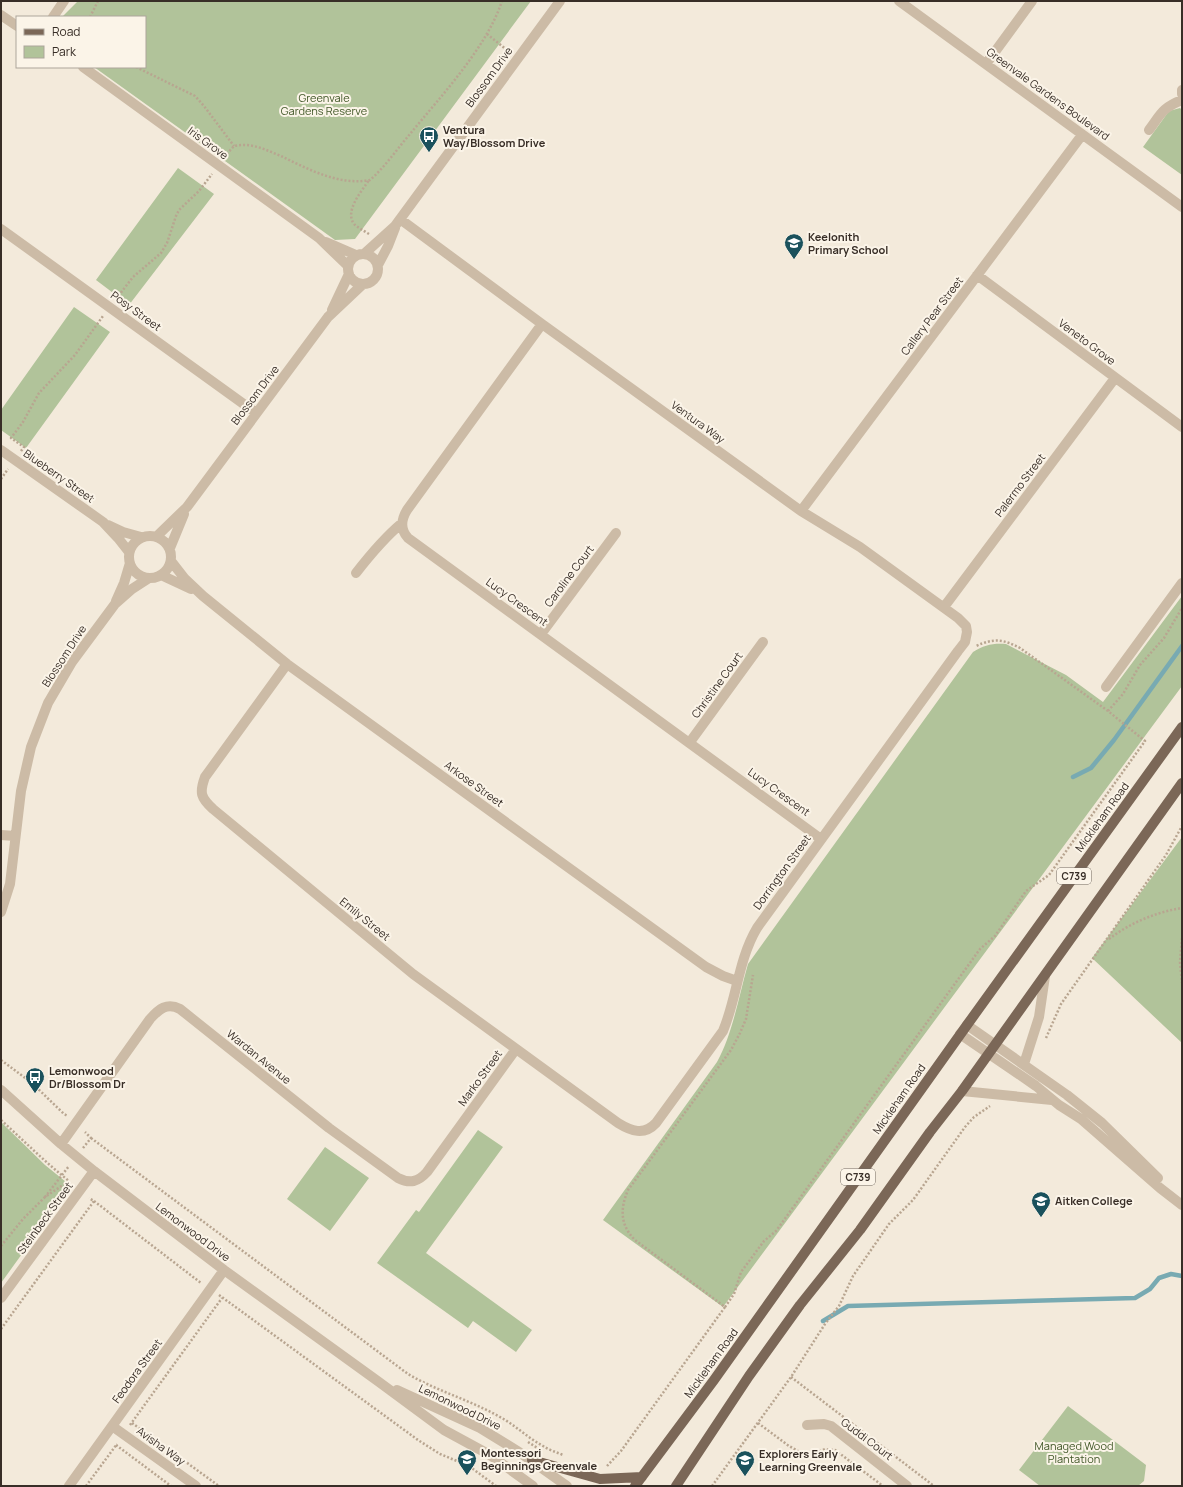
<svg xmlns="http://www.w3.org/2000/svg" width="1183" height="1487" font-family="Manrope,sans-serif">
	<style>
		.green { fill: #b1c39a }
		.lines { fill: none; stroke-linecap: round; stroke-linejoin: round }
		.stream { stroke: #78aab2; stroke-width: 4.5 }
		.path { stroke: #b8a590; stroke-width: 2.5; stroke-dasharray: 2 2; stroke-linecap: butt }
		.minor { stroke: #ccbba6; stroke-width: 10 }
		.major { stroke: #7b6757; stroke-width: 10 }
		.labels { text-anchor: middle; stroke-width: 4; stroke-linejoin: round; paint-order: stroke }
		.shield { fill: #fbf4e8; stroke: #726961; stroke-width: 1 }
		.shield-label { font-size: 10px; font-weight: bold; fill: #382e27 }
		.street-label { font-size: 11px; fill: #382e27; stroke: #fbf4e8 }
		.park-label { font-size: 11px; fill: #425829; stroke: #fbf4e8 }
		.poi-label { font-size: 11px; font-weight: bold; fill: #382e27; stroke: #fbf4e8; text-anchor: start }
	</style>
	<rect width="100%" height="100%" fill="#f3eadb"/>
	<path class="green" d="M78,1H531L355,239L335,240L94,67H145V17H62Z
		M1180,108L1182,110V175L1143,147L1169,111Z
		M178,168L214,194L129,305L96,280Z
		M74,307L110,332L26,448L1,430V410Z
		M1182,596V686L723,1307L603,1220L717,1062C733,1033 739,995 748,964L973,652C984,645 993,643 1006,644L1066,675L1103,702Z
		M1182,837V1043L1092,958Z
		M1,1122L45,1165L71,1186L1,1283Z
		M478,1130L503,1147L426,1253L532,1330L516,1352L473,1321L468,1328L377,1263L416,1210L419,1212Z
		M325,1147L369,1178L330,1231L287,1199Z
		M1068,1406L1146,1465L1144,1481L1138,1486H1040L1019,1470Z"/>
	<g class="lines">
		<path class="stream" d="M1073,777L1091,768L1114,740L1182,646
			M823,1321L848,1306L1135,1298L1150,1289L1159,1278L1171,1274L1182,1276"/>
		<path class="path" d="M90,17L98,1
			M487,34L508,51
			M136,67L195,96L204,106L234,146
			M224,157L234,146C251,142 266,150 281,156C308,169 339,186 370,180C385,167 397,149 410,134C441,96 487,47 502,1
			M369,234C364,231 359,228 355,225C343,212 362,191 369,180
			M116,299L133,277L161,253L167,243L176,216L179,210L199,191L212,174
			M21,451L24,447L11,438L23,422L39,393L75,355L103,316
			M1,479L8,469
			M1108,711L1123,694L1140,665L1164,638L1182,608
			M1182,938L1180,962L1182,983
			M1109,939C1130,923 1156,912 1182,908
			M1046,1038L1061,1004L1166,855L1182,826
			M1,1060L32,1083L64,1114L68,1116
			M1,1120C24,1141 45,1162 69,1181L45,1197L69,1166
			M91,1138L408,1374C437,1391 470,1400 500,1417C515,1425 528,1438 543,1446C549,1450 556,1452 563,1455
			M83,1148L91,1138L85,1132
			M94,1201L201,1283
			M1,1246L23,1219L45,1197
			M219,1295L418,1440L440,1454L469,1466L496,1486
			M725,1307L734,1294L741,1272L764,1241L776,1231L980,949L995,936L1026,891L1049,875L1145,741L1108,711L1020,648C1003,639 994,638 976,646
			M1,1329L94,1201L89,1198
			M791,1377L934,1486
			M132,1423L219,1486
			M758,1423L789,1446L805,1455H811L825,1449L835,1450L883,1486
			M130,1425L222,1298
			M528,1442L539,1449
			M116,1445L171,1486
			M607,1466L621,1451L725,1307L635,1240C620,1225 620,1209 628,1190L731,1050L740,1033L746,1019L753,975
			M86,1486L117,1444
			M712,1486L791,1377L825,1324L839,1306L853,1276L889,1224L913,1200L965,1127L974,1117L990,1106"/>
		<path class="minor" d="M899,1L1182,207
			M1,15L17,26
			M53,17L64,1
			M986,64L1032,1
			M83,67L319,238L348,266
			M1182,90V94
			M1149,130C1161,114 1162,108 1182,100
			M1,229L256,413
			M326,242L356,255
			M348 269a15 15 0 1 1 30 0a15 15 0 1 1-30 0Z
			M364,254L395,226L560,1
			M378,265L388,246L395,228
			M977,275L1182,427
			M332,310L349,274
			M542,324L407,510C401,520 400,529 408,538L821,839
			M1,450L103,522L118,538L129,552
			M801,511L1082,135
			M108,525L123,532L141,537
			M129 557a21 21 0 1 1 42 0a21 21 0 1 1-42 0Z
			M157,536L187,507L328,317L363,284
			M170,548L184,514
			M171,561L185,579L203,596L287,664L706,967L723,976L737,981
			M356,573C370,555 384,538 402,523
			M161,575L191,589
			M116,601L124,583L130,563
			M944,607L1115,378
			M541,634L616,533
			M287,664L205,777C199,793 201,798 213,809L413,974L618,1123C631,1131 644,1136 656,1123L723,1031C737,998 738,960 757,928L958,651L965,642L967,632L966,626L958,618L860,547L801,511L542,324L400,219
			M1106,687L1182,583
			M690,742L763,642
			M1,835L15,836
			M1,912L10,884L21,791L31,747L48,703L72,662L115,604L132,589L149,578
			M967,1025L1067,1095L1102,1123L1158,1178
			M960,1034L1036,1086L1059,1105L1081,1119L1160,1188L1182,1205
			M1024,1064L1039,1017L1045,976
			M1,1090L61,1144L94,1171L224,1270L379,1382L444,1430L490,1455L533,1486
			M962,1091L1052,1100
			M61,1144L150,1019C159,1009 167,1002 180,1009L329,1128L398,1178C410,1184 418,1182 427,1172L516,1049
			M1,1298L94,1171
			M397,1390L480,1428L519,1452L567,1486
			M807,1425L824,1424L831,1426L907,1486
			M112,1426L196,1486
			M69,1486L224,1270"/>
		<path class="major" d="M532,1460L600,1479L642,1477
			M635,1486L714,1380L967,1025L1182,727
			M676,1486L749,1376L800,1305L860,1230L930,1132L962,1091L1182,783"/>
	</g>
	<defs>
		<g id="bus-pin" transform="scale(1)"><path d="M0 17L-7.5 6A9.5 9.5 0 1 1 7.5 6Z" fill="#1a515c" stroke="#fbf4e8"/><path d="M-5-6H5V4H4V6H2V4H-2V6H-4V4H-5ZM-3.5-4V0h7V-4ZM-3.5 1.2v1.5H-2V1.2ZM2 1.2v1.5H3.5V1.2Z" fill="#fff"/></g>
		<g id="school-pin" transform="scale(1)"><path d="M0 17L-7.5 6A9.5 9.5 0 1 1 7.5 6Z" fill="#1a515c" stroke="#fbf4e8"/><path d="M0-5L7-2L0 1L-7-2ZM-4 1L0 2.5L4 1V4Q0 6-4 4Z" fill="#fff"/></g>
	</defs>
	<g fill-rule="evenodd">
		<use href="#bus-pin" x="429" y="136"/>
		<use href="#school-pin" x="794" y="243"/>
		<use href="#bus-pin" x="35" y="1077"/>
		<use href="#school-pin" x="1041" y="1201"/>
		<use href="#school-pin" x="467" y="1459"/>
		<use href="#school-pin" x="745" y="1460"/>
	</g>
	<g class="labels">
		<g class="shield">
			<rect x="1057" y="868" width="34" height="16" rx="3"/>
			<rect x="841" y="1169" width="34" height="16" rx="3"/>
		</g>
		<g class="shield-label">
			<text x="1074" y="880">C739</text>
			<text x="858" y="1181">C739</text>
		</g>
		<g class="street-label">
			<text transform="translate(489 77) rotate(-54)" y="4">Blossom Drive</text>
			<text transform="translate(1048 94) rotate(36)" y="4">Greenvale Gardens Boulevard</text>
			<text transform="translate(208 143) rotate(36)" y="4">Iris Grove</text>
			<text transform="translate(136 311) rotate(36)" y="4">Posy Street</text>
			<text transform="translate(932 316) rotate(-53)" y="4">Callery Pear Street</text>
			<text transform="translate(1087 342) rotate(37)" y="4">Veneto Grove</text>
			<text transform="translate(255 395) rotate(-53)" y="4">Blossom Drive</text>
			<text transform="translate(698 422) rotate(36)" y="4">Ventura Way</text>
			<text transform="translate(59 476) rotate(35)" y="4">Blueberry Street</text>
			<text transform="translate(1020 485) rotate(-53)" y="4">Palermo Street</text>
			<text transform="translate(569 576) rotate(-53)" y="4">Caroline Court</text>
			<text transform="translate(517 602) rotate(36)" y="4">Lucy Crescent</text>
			<text transform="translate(64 656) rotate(-57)" y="4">Blossom Drive</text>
			<text transform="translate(717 685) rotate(-54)" y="4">Christine Court</text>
			<text transform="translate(474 784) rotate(36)" y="4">Arkose Street</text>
			<text transform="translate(779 792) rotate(36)" y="4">Lucy Crescent</text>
			<text transform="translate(1102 817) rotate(-54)" y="4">Mickleham Road</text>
			<text transform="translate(782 872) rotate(-54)" y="4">Dorrington Street</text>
			<text transform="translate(365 919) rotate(39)" y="4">Emily Street</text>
			<text transform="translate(259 1057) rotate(39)" y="4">Wardan Avenue</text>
			<text transform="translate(480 1078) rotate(-54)" y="4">Marko Street</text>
			<text transform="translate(899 1099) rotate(-55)" y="4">Mickleham Road</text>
			<text transform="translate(45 1218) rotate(-54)" y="4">Steinbeck Street</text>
			<text transform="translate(193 1232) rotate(37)" y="4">Lemonwood Drive</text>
			<text transform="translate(711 1363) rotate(-54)" y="4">Mickleham Road</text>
			<text transform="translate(137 1371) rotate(-54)" y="4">Feodora Street</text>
			<text transform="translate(460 1407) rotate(26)" y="4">Lemonwood Drive</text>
			<text transform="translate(867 1439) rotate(37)" y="4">Guddi Court</text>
			<text transform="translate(161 1446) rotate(36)" y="4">Avisha Way</text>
		</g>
		<g class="park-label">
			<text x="324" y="102">Greenvale<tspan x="324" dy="13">Gardens Reserve</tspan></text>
			<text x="1074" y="1450">Managed Wood<tspan x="1074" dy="13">Plantation</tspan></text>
		</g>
		<g class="poi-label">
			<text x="443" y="134">Ventura<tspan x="443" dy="13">Way/Blossom Drive</tspan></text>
			<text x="808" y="241">Keelonith<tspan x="808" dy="13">Primary School</tspan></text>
			<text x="49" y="1075">Lemonwood<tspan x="49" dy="13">Dr/Blossom Dr</tspan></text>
			<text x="1055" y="1205">Aitken College</text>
			<text x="481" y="1457">Montessori<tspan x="481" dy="13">Beginnings Greenvale</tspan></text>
			<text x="759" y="1458">Explorers Early<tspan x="759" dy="13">Learning Greenvale</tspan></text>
		</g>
	</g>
	<rect width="1183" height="1487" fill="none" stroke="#382e27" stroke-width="4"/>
	<rect x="16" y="16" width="130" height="52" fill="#fbf4e8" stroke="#ada59b"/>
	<rect x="24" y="29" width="20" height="6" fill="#7b6757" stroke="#ada59b"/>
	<text x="52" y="36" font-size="12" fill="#382e27">Road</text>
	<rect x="24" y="46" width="20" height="12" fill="#b1c39a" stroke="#ada59b"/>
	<text x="52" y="56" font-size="12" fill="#382e27">Park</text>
</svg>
